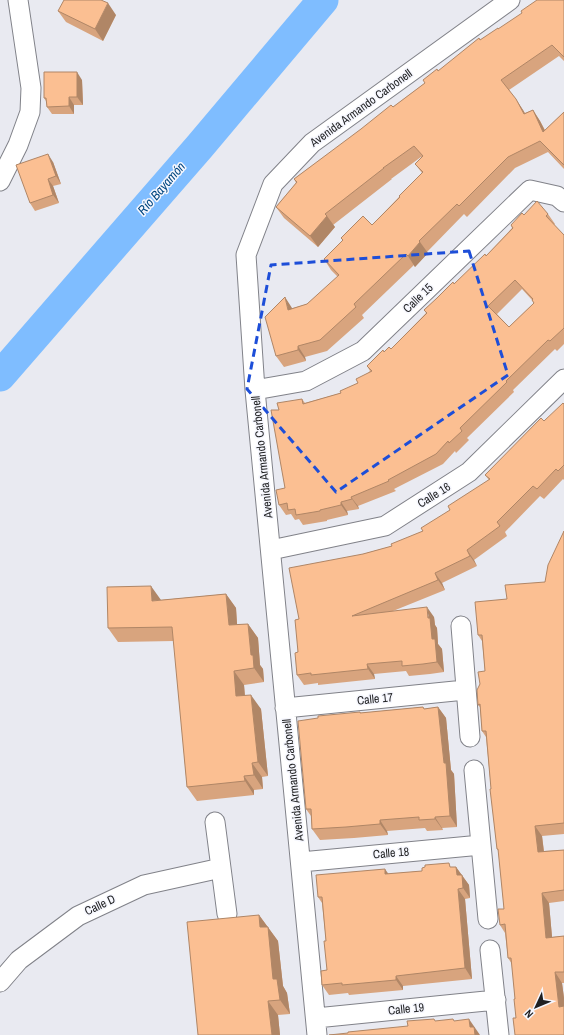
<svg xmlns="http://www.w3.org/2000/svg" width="564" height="1035" font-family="'Archivo Narrow',sans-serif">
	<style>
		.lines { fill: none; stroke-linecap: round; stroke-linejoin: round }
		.river { stroke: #7fbdff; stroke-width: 31 }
		.street-casing { stroke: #818289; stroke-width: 21 }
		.street { stroke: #fff; stroke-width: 19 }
		.wall { fill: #d8a47e; fill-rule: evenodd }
		.shaded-wall { fill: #b08666 }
		.building { fill: #fbbf92; stroke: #b08666; fill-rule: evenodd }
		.marked { fill: none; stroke: #1d4ed8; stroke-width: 3; stroke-dasharray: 8 5; stroke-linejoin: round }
		.labels { text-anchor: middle; stroke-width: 3; stroke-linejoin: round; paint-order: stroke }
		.street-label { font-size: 12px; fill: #1f2022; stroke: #f6f7fe }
		.water-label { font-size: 13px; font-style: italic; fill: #004680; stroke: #f6f7fe }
	</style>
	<rect width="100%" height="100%" fill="#e9eaf1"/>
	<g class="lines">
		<path class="river" d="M0,376L200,146L323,0"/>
		<g class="street-casing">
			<path id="street" d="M0,181L18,145L30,112L31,88L18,0
				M255,390L306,381L363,351L530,190L557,196L564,202
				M271,550L385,526L469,472L564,379
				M461,626L470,737
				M285,708L465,690
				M474,770L488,919
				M215,822L227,914
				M301,862L481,845
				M490,950L499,1035
				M0,982L19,960L78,916L144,885L221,868
				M316,1018L496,1000
				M317,1035L255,390L246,255L273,184L312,143L510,0"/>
		</g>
		<use href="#street" class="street"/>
	</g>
	<path class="wall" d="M564,0V61L559,56L509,90L523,110L525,113L533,110L540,121L545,130L564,112V169L548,152L515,168L467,217L464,214L427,252L428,253L415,267L414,265L362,315L364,318L327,351L305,357L306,361L284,367L276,356L293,308L307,304L338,277L331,270L324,259L343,240L341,238L372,225L422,173L415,164L422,157H421L391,179H392L333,225L335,227L318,247L284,218L276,207L296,183L294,179L393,107L425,83L438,71L480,40L498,29Z
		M58,11L116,15L103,41L66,22Z
		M82,80L83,105H74V114H52L47,107L46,101L44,98Z
		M53,162L61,184L53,186L59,203L35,211L30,203Z
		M548,214L555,224L554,225L564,235V344L557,351L555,349L513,390L514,392L467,438L469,440L456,453L455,451L443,464L394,489L396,491L358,506L359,509L347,511L348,515L327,520V521L303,525L299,519L295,520L291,514L286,515L279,505L285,488L279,410L302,399L305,403L341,393L358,383L370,371L367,366L384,352L391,349L426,313L424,310L454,284L486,256L512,228L511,225L524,215ZM522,289L532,300L534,303L509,327L497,314Z
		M564,404V480L563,479L544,499L540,496L505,532L507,536L474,560L477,566L442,583L445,590L393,611L434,617L435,625L437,628L438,644L442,649L444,672L430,674L409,676L406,671L374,674L375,679L318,685V683L304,685L297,675L299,619L363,554L392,546L423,531L489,480L485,475Z
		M564,531V834L542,836L544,851L564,850V901L549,903L552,937L564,936V983H562L564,998V1035L516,1018L515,999L512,964L508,958L505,933L500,925L504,909L499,852L497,849L486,737L482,731L480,707L478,705L480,684L485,671L482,641L478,635L507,599L545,582Z
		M226,594L236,608L237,625L248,624L258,638L260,665L263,669L264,682L244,685L245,696L261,709L268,776L262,777L263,789L254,790V795L197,801L187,787L174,641L118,642L108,628L161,600Z
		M423,707L424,709L438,707L446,718L451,770L454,774L457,827L442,828L443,830L427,831L425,828L387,831L388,835L354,838L320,840L312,829L311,816L306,809L318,718L360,712L361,713Z
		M452,867H456L469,885L470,898L465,899L472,979L403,986V990L349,995L348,993L329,995L322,985L327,970L326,941L322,903L318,897L388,874L422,871Z
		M259,915L278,941L283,986L287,993L290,1014L278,1015L280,1035H198Z"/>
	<path class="shaded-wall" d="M108,3L116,15L103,41L95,29Z
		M77,72L82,80L83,105L77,97Z
		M69,97L74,105V114L69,106Z
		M516,99L523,110L531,125L524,114Z
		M533,110L540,121L551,143L543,132Z
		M48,154L53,162L61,184L56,176Z
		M48,179L53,186L59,203L53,195Z
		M327,216L335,227L318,247L310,236Z
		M420,242L428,253L415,267L408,256Z
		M285,297L292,308L296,321L288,310Z
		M298,346L305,357L306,361L298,350Z
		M351,497L358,506L359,509L352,499Z
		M341,502L347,511L348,515L341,505Z
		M467,550L474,560L477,566L470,556Z
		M435,573L442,583L445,590L438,580Z
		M151,586L161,600L152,601Z
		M226,594L236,608L238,639L229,625Z
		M427,607L434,617L435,625L437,628L438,644L442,649L444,672L437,662L432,639Z
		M248,624L258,638L260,665L263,669L264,682L254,668L251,655Z
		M367,664L374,674L375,679L368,669Z
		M234,671L244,685L246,710L236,696Z
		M251,695L261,709L268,776L258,762Z
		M438,707L446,718L451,770L454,774L457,827L450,816Z
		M252,763L262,777L263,789L254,775Z
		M244,776L254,790V795L245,781Z
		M435,817L442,828L443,830L435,819Z
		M380,820L387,831L388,835L380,824Z
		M535,826L542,836L545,862L538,852Z
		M456,867L469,885L470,898L463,888L457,875Z
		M385,869L392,879L385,874Z
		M458,889L465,899L472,979L465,968Z
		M542,893L549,903L553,948L546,938Z
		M259,915L278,941L283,986L287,993L290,1014L280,1000L273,979L260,927Z
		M555,972L562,983L564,998V1014L559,1007Z
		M396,976L403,986V990L396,980Z
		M268,1001L278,1015L280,1035H272Z
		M469,1019L480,1035H475L470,1027Z"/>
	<path class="building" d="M64,0H101L108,3L95,29L58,11Z
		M537,0H564V57L552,45L501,80L516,99L524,114L533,110L543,132L564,112V165L540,141L508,157L459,206L457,204L419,241L420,242L408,256L406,254L354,304L356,307L320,340L298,346V350L276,356L265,317L285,297L288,310L307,304L339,275L324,259L343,240L341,238L363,216L372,225L400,197L399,196L423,172L415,164L423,156L414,146L383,168H384L325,214L327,216L310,236L276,207L297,182L294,179L361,129L391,105L393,107L425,83L423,80L437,69L438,71L479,38L480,40L498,28V29L522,13L521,11Z
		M44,72H77V97H69V106L47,107L46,98H44Z
		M48,154L56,176L48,179L53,195L30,203L16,165Z
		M537,201L548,214L546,216L564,235V328L550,341L548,340L506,381L507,382L460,428L462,431L449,443L448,441L436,454L388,480L389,481L351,497L352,499L341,502V505L320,510V511L296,515L295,509L288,510L287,503L279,505L276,490L285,488L271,410H279L277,403L302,399L303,404L341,393L340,391L358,383L356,379L372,371L367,366L383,350L384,352L389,347L391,349L427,313L424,310L437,298L453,282L454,284L485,254L486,256L513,228L511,225L522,213L524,215ZM515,280L533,299L532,300L534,303L509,327L488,306Z
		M563,403L564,404V465L558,471L556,469L537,489L533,486L497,522L500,526L467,550L470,556L435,573L438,580L352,616L427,607L428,618H430L432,639H435L437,662L423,664L402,666V661L367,664L368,669L311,675V673L297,675L295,653L298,652L295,620L299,619L289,568L363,554L392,546L391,544L423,531L421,528L450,510L448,506L490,479L485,475L541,418L544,421Z
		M564,531V823L535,826L538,852L564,850V890L542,893L546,938L564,936V972H555L559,1007L564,1006V1035H515L513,1018H516L514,999H515L511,958H508L505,924L500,925L498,909H504L498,849H497L490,789H491L486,731H482L480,704L478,705L477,690L480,684L478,672L485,671L482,635H478L475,602L507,599L505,585L545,582L548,565Z
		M151,586L152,601L226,594L229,625L248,624L251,655H253L254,668L234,671L236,696L251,695L258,762L252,763L254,775L244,776L245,781L187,787L172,627L108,628L107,587Z
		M423,707L424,709L438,707L444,763H446L450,816L435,817V819L419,820V817L380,820V824L346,827L312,829L311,809H306L298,721L318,718V716L360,712V713Z
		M449,863L450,867H456L457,875H462L463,888L458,889L465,968L396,976V980L342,985V983L322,985L321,971L327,970L324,941H326L322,897H318L316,875L385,869V874L422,871V868L425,867V865Z
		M259,915L260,927H268L273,979H277L280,1000L268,1001L272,1035H198L187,922Z
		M434,1019L435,1021L453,1019L454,1021L469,1019L470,1027H474L475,1035H329L348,1033V1032L408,1026L407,1021Z"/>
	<path class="marked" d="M469,251L508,375L336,492L247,389L271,265Z"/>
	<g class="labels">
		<g class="street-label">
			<text transform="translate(361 108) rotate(-36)" y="4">Avenida Armando Carbonell</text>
			<text transform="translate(418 298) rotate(-44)" y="4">Calle 15</text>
			<text transform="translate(262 457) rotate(-96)" y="4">Avenida Armando Carbonell</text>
			<text transform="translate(434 495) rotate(-32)" y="4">Calle 16</text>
			<text transform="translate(375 699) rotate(-6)" y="4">Calle 17</text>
			<text transform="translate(293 780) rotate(-96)" y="4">Avenida Armando Carbonell</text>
			<text transform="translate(391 853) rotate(-5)" y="4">Calle 18</text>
			<text transform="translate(100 905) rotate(-25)" y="4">Calle D</text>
			<text transform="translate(406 1009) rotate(-6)" y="4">Calle 19</text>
		</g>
		<g class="water-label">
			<text transform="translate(161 188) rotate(-49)" y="5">Río Bayamón</text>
		</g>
	</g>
	<g transform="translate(536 1007) rotate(226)" stroke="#f6f7fe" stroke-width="3" paint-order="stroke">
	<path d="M0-3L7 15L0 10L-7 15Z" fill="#1f2022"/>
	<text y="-6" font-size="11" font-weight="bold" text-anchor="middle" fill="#1f2022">N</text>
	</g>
</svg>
